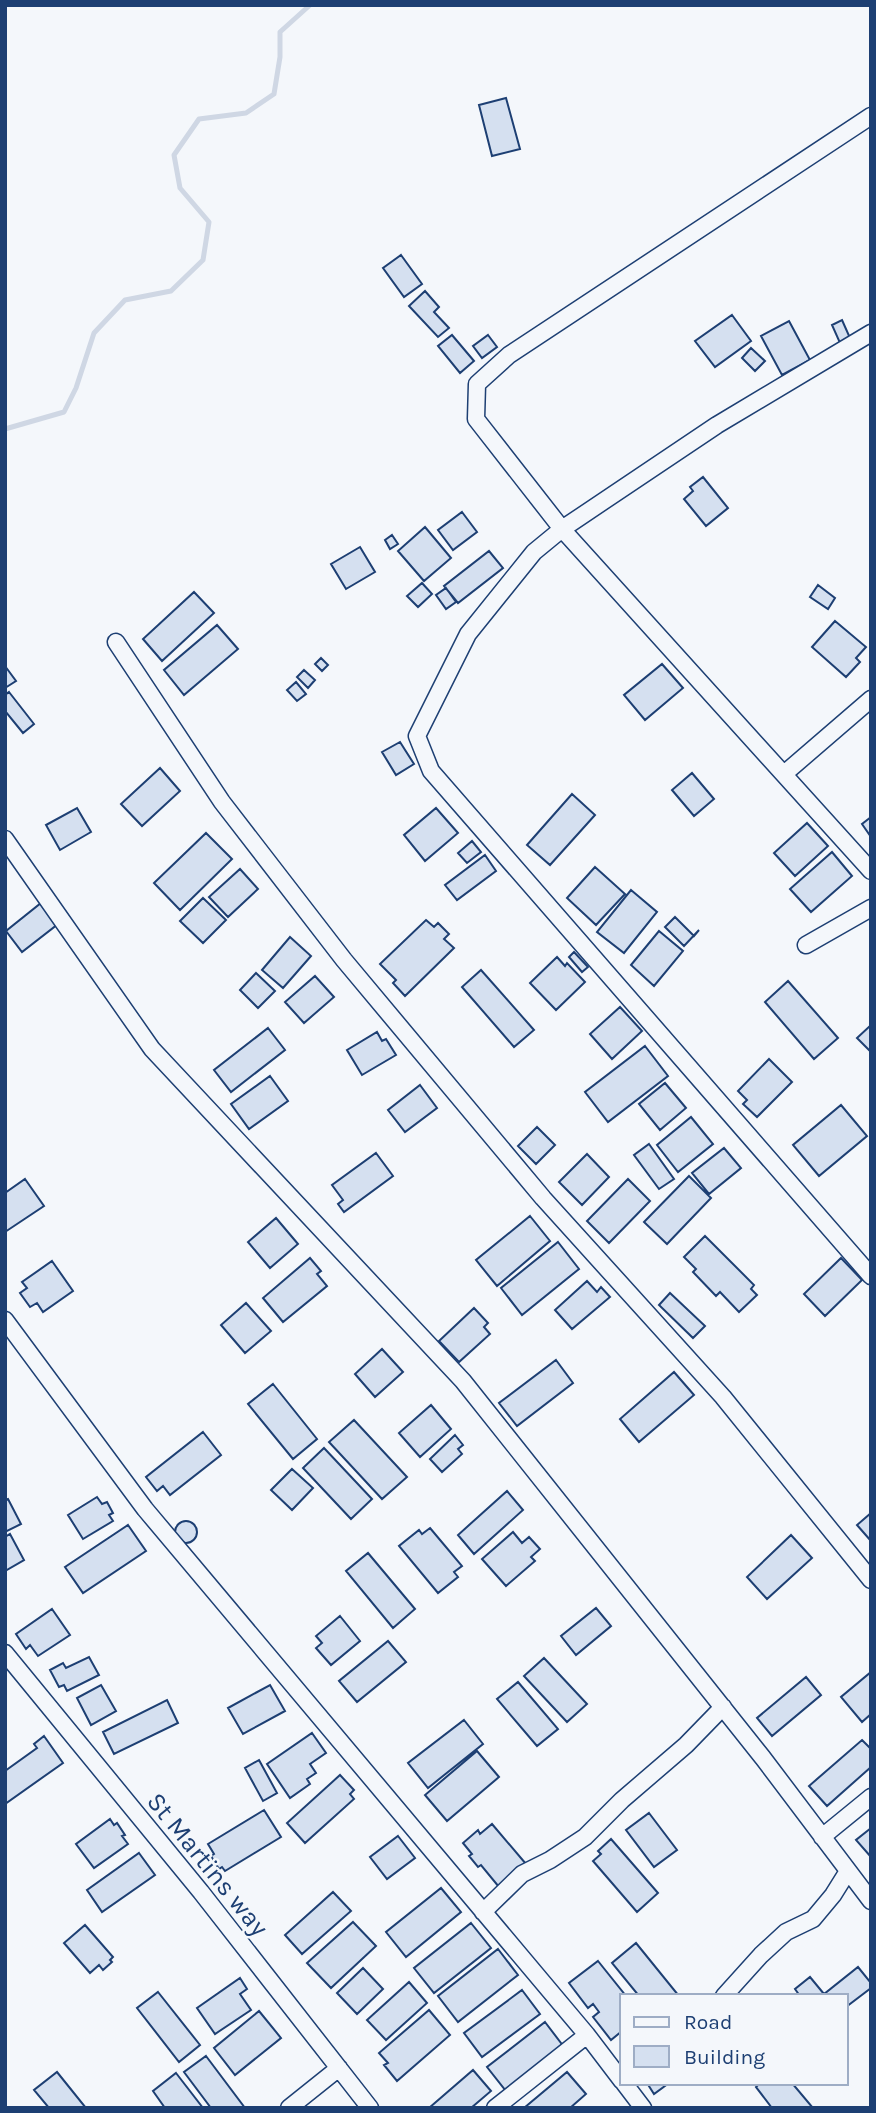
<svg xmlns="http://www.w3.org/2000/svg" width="876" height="2113" font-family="Karla,sans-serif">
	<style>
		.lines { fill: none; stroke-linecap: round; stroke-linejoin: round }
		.stream { stroke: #cfd7e4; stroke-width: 5 }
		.building { fill: #d5e0f0; stroke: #1d3f73; stroke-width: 2 }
		.street-casing { stroke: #1d3f73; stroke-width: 19 }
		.street { stroke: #f4f7fb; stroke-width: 16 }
		.labels { text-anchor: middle; stroke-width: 5; stroke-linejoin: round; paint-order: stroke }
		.street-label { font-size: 26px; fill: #1d3f73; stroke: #f4f7fb }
	</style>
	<rect width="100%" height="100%" fill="#f4f7fb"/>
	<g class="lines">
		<path class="stream" d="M5,429L64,412L76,388L94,333L125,300L171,291L203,260L209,222L180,188L174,155L199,119L246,113L274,94L280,57V32L310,5"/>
	</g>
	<path class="building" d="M506,98L520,149L492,156L479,105Z
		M401,255L422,284L404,297L383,268Z
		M425,291L439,307L434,312L449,328L438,337L409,306Z
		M732,315L751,341L715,367L695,341Z
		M842,320L850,338L840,343L832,325Z
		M789,321L810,360L782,375L761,336Z
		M452,335L474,361L460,373L438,346Z
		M488,335L497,347L482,358L473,346Z
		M751,348L765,361L755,371L742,358Z
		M703,477L728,508L706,526L684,499L693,491L690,487Z
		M462,512L477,532L453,550L438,530Z
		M425,527L451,558L424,581L398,551Z
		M392,535L398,544L390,549L385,540Z
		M360,547L375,572L346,589L331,564Z
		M489,551L503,568L458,603L444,586Z
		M422,583L432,594L418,607L407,596Z
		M818,585L835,598L828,609L810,597Z
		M446,588L456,602L446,609L436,595Z
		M194,592L214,613L162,661L143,639Z
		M835,621L866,647L856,658L860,662L846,677L812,647Z
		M217,625L238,649L184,695L164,670Z
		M321,658L328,665L322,671L315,664Z
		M662,664L683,688L645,720L624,695Z
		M5,666L16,681L5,688Z
		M304,670L315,680L308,688L297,677Z
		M296,682L306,694L297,701L287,690Z
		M9,692L34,724L23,733L5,711V695Z
		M400,742L414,764L396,775L382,752Z
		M160,768L180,791L142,826L121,804Z
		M692,773L714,799L694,816L672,790Z
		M572,794L595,815L550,865L527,845Z
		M77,808L91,832L60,850L46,825Z
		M436,808L458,833L425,861L404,835Z
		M871,817V837L862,824Z
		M807,823L828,846L795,876L774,853Z
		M206,833L232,859L180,910L154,883Z
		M472,841L481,852L467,863L458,853Z
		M832,852L852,876L811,912L790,889Z
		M485,855L496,871L457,900L445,885Z
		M595,867L625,894L596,925L567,898Z
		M240,869L258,889L228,917L209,897Z
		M631,890L657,912L624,953L597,932Z
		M203,898L226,920L203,943L180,921Z
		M41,903L58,924L22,952L6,931Z
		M675,917L694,936L699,930L684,946L665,927Z
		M426,920L434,927L438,923L449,934L444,939L454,948L405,996L393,983L396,980L380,964Z
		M659,931L683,951L654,986L631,965Z
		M290,937L311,956L283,988L262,970Z
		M574,952L588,967L582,972L569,957Z
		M557,957L565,966L567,963L585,982L556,1010L530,983Z
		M481,970L534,1030L514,1047L462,987Z
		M256,973L275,991L258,1008L240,990Z
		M315,976L334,997L304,1023L285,1002Z
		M788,981L838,1038L814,1059L765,1002Z
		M620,1007L642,1031L612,1059L590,1034Z
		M871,1025V1052L857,1038Z
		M268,1028L285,1050L231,1092L214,1070Z
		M377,1032L382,1041L386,1039L396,1055L362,1075L347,1050Z
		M645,1046L668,1076L608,1122L585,1092Z
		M769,1059L792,1082L757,1117L743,1104L747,1100L738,1091Z
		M270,1076L288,1101L249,1129L231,1104Z
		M665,1083L686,1108L660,1130L639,1104Z
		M420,1085L437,1108L405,1132L388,1110Z
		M841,1105L867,1136L819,1176L793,1145Z
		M691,1117L713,1144L678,1172L657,1145Z
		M537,1127L555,1145L536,1164L518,1146Z
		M649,1144L674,1179L659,1189L634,1155Z
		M724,1148L741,1168L709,1194L692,1173Z
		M376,1153L393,1176L344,1212L338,1204L343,1200L332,1185Z
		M587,1154L609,1177L582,1205L559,1182Z
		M689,1176L711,1198L667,1244L644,1222Z
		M25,1179L44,1206L5,1232V1193Z
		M628,1179L650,1201L609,1243L587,1221Z
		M530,1216L550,1241L497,1286L476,1260Z
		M276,1218L298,1244L270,1268L248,1242Z
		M705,1236L754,1285L751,1289L757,1295L739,1312L720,1292L716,1296L693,1272L696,1269L684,1257Z
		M558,1242L579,1269L522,1315L501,1288Z
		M310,1258L321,1271L317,1274L327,1286L283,1322L263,1298Z
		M841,1258L862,1280L825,1316L804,1294Z
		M52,1261L73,1291L43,1312L37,1303L30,1307L20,1293L27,1288L22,1282Z
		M587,1281L597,1292L601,1287L610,1297L572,1329L555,1310Z
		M670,1293L705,1326L693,1338L659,1305Z
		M246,1303L271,1331L245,1353L221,1325Z
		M474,1308L488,1323L484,1327L490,1334L459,1362L439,1341Z
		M382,1349L403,1372L375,1397L355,1374Z
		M556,1360L573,1383L517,1426L499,1403Z
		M674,1372L694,1395L639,1442L620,1419Z
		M273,1384L317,1439L293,1459L248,1404Z
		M431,1405L451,1429L420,1457L399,1433Z
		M354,1420L407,1477L382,1499L329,1442Z
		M203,1432L221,1455L170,1495L163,1486L157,1491L146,1477Z
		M455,1435L463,1445L458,1449L462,1454L442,1472L430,1459Z
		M324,1448L372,1499L351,1519L303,1468Z
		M292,1469L313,1488L292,1510L271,1490Z
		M507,1491L523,1510L474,1554L458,1535Z
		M97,1497L102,1504L107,1502L113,1513L109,1515L113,1521L83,1539L68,1515Z
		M8,1499L21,1524L5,1532V1500Z
		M871,1513V1541L857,1525Z
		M175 1532a11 11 0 1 1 22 0a11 11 0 1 1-22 0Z
		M128,1525L146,1551L83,1593L65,1567Z
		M430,1528L462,1566L454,1572L458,1577L438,1593L399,1546L419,1530L422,1534Z
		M513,1532L522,1543L529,1537L540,1549L531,1557L535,1561L506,1586L482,1559Z
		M10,1534L24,1560L5,1571V1537Z
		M791,1535L812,1558L767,1599L747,1577Z
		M368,1553L415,1609L393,1628L346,1571Z
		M596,1608L611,1626L576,1655L561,1636Z
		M52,1609L70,1635L38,1656L30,1645L26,1649L16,1634Z
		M340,1616L360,1641L331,1665L316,1648L322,1643L316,1636Z
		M388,1641L406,1662L357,1702L339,1681Z
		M89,1657L99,1675L67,1691L64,1685L59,1687L50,1670L63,1663L66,1668Z
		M544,1658L587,1704L567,1722L524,1676Z
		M871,1672V1714L862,1722L841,1697Z
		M806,1677L821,1695L772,1736L757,1718Z
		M518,1682L558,1729L537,1746L497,1699Z
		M101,1685L116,1711L91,1725L77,1698Z
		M270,1685L285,1711L243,1734L228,1708Z
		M167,1700L178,1723L114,1754L103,1732Z
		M464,1720L483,1744L428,1788L408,1763Z
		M312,1733L326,1753L310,1764L316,1773L307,1779L310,1784L290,1798L267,1764Z
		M44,1736L63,1763L5,1804V1771L37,1748L34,1744Z
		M862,1740L871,1749V1767L827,1806L809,1786Z
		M477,1751L499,1777L447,1821L425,1795Z
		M259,1760L277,1793L263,1801L245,1768Z
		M340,1775L354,1790L350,1794L354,1799L305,1843L287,1823Z
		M264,1810L281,1837L225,1871L222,1867L219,1869L211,1856L214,1854L208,1844Z
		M649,1813L677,1850L654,1867L626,1830Z
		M110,1819L114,1825L117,1823L125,1835L122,1836L128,1844L94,1868L76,1844Z
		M492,1824L526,1864L499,1887L481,1865L478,1867L469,1856L472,1854L463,1843L478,1830L480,1834Z
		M871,1828V1857L856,1840Z
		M398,1836L415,1858L387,1879L370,1857Z
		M611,1839L658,1893L637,1912L593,1861L601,1854L598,1851Z
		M139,1853L155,1875L102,1912L87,1890Z
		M441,1888L461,1912L406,1957L386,1932Z
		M333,1892L351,1911L302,1954L285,1935Z
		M353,1922L376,1946L331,1988L307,1963Z
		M471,1923L491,1948L434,1993L414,1968Z
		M85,1925L113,1957L110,1960L112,1962L103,1970L99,1965L90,1973L64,1943Z
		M636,1943L679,1996H639L612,1963Z
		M498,1949L518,1975L458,2022L438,1996Z
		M598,1961L626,1996H622V2031L611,2040L593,2017L599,2012L593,2004L588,2008L569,1983Z
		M858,1967L871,1983V1988L846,2007V1996H800L795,1989L810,1977L824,1994Z
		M363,1968L383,1989L357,2014L337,1993Z
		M240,1978L247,1989L240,1994L251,2010L215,2034L197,2008Z
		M409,1982L427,2003L386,2040L367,2020Z
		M522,1990L540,2014L482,2057L464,2033Z
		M158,1992L200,2045L179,2062L137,2008Z
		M429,2010L450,2035L397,2081L384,2065L388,2063L379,2053Z
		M259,2011L281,2038L235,2075L214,2048Z
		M545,2022L564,2047L506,2091L487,2067Z
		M206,2056L245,2108H211L184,2072Z
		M473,2070L491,2091L471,2108H429Z
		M57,2072L86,2108H49L34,2090Z
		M567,2072L586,2094L570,2108H524Z
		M176,2073L203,2108H165L153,2091Z
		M647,2083H669L654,2094Z
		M760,2083H792L813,2108H772L756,2087Z"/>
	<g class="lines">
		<g class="street-casing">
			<path id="street" d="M871,116L509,355L477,384L476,419L562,529L871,871
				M871,333L717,425L562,529L534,552L468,634L417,736L431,771L871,1276
				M116,642L222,802L344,960L543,1198L723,1397L871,1580
				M784,774L871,699
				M5,839L152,1049L463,1381L763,1758L871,1901
				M806,945L871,908
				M5,1320L145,1509L587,2035L622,2081
				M5,1653L201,1892L370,2108
				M822,1837L871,1797
				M483,1912L522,1874L550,1860L585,1837L622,1800L686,1745L723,1707
				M724,1996L761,1955L786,1932L813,1919L833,1895L848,1871
				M624,2083L643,2108
				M289,2108L339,2068
				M495,2108L587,2035"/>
		</g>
		<use href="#street" class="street"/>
	</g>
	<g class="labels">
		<g class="street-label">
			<text transform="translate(208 1864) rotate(51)" y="9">St Martins way</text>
		</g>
	</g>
	<rect width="876" height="2113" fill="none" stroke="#1d3f73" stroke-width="14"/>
	<rect x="620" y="1994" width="228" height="91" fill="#f4f7fb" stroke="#9eadc5" stroke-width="2"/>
	<rect x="634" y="2017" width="35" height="10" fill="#f4f7fb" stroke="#9eadc5" stroke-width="2"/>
	<text x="684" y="2029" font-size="21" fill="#1d3f73">Road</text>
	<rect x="634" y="2046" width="35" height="21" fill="#d5e0f0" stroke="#9eadc5" stroke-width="2"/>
	<text x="684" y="2064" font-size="21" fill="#1d3f73">Building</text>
</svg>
